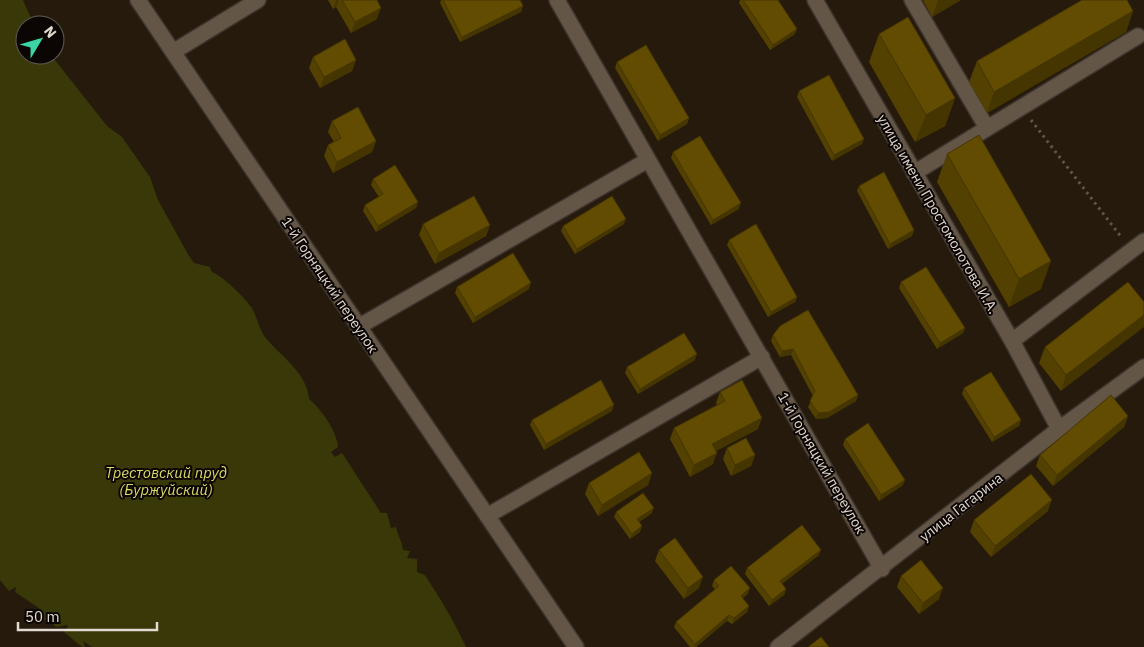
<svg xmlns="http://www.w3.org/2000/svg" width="1144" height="647" font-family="'IBM Plex Sans',sans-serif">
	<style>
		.water { fill: #383809 }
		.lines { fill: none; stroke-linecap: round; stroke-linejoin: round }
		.minor-casing { stroke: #3d342e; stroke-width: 18 }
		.path { stroke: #60564a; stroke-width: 3; stroke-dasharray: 2.5 4; stroke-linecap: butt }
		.minor { stroke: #645647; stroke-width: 15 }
		.wall { fill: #534102 }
		.shaded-wall { fill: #443501 }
		.building { fill: #614c02; stroke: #443501 }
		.labels { text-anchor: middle; stroke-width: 4; stroke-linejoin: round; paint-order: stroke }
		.street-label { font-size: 14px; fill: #e2dad1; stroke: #0b0603 }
		.water-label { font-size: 15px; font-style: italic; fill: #d9da67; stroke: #0b0603 }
	</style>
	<rect width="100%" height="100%" fill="#251a0c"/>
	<path class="water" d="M0,0H23L34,25H25V55H51L107,126L122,137L150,177L158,200L189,256L194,263L210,267L212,272C223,276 245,298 252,308C257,317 259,329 265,337C280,356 307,372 309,399C321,409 337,431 338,447L331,452L335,457L342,453L381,513H387L391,528L396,527C398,536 402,541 403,550L410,551L407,558L417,559V572L425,575C440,598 454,621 466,647H92L83,641L85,647H82L64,632L68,626L67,625L56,627L49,620H42L39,608L15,592L16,587L9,591L0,580Z"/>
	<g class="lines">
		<g class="minor-casing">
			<path id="minor" d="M138,0L173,52L258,0
				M557,0L882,569
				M815,0L1012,341L1059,429
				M912,0L987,128
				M173,52L576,647
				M914,173L1138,36
				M358,327L648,160
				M1012,341L1144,241
				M487,516L762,357
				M778,647L1059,429L1144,367"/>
		</g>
		<path class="path" d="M1031,120L1122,238"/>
		<use href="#minor" class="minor"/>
	</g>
	<path class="wall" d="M328,0H377V19L351,33L336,7L333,9Z
		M441,0H520L523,6L521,12L460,42L440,3Z
		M740,0H778L795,34L770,50L739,3Z
		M923,0H961L932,17Z
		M1133,11L1126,32L987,113L969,82L977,61Z
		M879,34L955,98L945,126L915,142L869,62Z
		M313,57L356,60L352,71L320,88L309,68Z
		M617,62L689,118L687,124L658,141L615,68Z
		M799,91L862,144L832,161L797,97Z
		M332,121L376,141L372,152L333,173L324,156L328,145L334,142L328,132Z
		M673,152L739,209L711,225L671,158Z
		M947,154L1041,289L1009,307L937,182Z
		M373,179L418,202L416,208L376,232L363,211L365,205L379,197L371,185Z
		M859,186L914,230L912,236L888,249L857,191Z
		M423,224L490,225L486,236L435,264L419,235Z
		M624,224L575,254L561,231L563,226Z
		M729,240L797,297L795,302L768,317L727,245Z
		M901,282L965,328L963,333L937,349L899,288Z
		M457,287L529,289L473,323L455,293Z
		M1144,302L1061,391L1039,363L1045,347Z
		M773,335L858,395L856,401L827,418L816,419L808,407L813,396L791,355L780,357L771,341Z
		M695,360L638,394L625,373L627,367Z
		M964,388L1021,420L1019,426L992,442L962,394Z
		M720,392L758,429L716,451L713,464L690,477L670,439L674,428L717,405L716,403Z
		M612,411L544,450L530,425L532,420Z
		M1128,416L1124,427L1053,486L1036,466L1040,455Z
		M845,439L903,485L879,501L843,445Z
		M727,448L755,455L751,466L731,476L723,459Z
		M652,473L648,485L598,516L585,494L589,483Z
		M1048,511L991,557L970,532L974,520Z
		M616,512L652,513L639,522L640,532L630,539L614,517Z
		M659,550L699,588L684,599L655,561Z
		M819,555L782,584L786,589L784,595L769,606L745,574L747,568Z
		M901,576L939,599L919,614L897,587Z
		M714,580L748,594L742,598L749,606L747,612L732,624L727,621L696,647H690L674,627L676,622L715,589L712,586Z"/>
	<path class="shaded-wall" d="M336,0H339L336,7L333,9Z
		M938,0H961L932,17Z
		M523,6L521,12L460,42L462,37Z
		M381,8L377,19L351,33L355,22Z
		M1133,11L1126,32L987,113L994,92Z
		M797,29L795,34L770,50L773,45Z
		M356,60L352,71L320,88L324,77Z
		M955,98L945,126L915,142L926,115Z
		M689,118L687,124L658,141L660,135Z
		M864,139L862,144L832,161L834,155Z
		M376,141L372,152L333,173L337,162Z
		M418,202L416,208L376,232L378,226Z
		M741,203L739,209L711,225L713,220Z
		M626,219L624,224L575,254L577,249Z
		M490,225L486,236L435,264L439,253Z
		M914,230L912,236L888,249L890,244Z
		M1051,261L1041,289L1009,307L1019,279Z
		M531,283L529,289L473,323L475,317Z
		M797,297L795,302L768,317L771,312Z
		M1144,315V327L1061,391L1066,375Z
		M965,328L963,333L937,349L940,343Z
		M793,349L791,355L780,357L782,351Z
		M697,354L695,360L638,394L640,389Z
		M858,395L856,401L827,418L816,419L818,413Z
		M614,405L612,411L544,450L546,444Z
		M1128,416L1124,427L1053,486L1057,475Z
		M762,418L758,429L708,455L712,444Z
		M1021,420L1019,426L992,442L994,437Z
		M717,453L713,464L690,477L694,465Z
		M755,455L751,466L731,476L735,465Z
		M652,473L648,485L598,516L602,505Z
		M905,480L903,485L879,501L881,495Z
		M1052,500L1048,511L991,557L995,546Z
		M654,508L652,513L635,525L637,519Z
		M642,526L640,532L630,539L632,534Z
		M821,550L819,555L778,587L780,581Z
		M703,577L699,588L684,599L688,588Z
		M750,588L748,594L738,602L741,596Z
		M943,588L939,599L919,614L923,603Z
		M786,589L784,595L769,606L772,600Z
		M749,606L747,612L732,624L734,618Z
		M729,615L727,621L696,647H694L695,644Z"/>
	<path class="building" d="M342,0H377L381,8L355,22Z
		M443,0H520L523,6L462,37Z
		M743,0H778L797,29L773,45Z
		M1082,0H1127L1133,11L994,92L977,61Z
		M908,17L955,98L926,115L879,34Z
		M345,39L356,60L324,77L313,57Z
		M646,45L689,118L660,135L617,62Z
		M829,75L864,139L834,155L799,91Z
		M358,107L376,141L337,162L328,145L341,138L332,121Z
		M979,135L1051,261L1019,279L947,154Z
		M700,136L741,203L713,220L673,152Z
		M395,165L418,202L378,226L365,205L383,194L373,179Z
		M884,172L914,230L890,244L859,186Z
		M474,196L490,225L439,253L423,224Z
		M612,196L626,219L577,249L563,226Z
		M756,224L797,297L771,312L729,240Z
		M513,253L531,283L475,317L457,287Z
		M926,267L965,328L940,343L901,282Z
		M1128,282L1144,302V315L1066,375L1045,347Z
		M808,310L858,395L829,412L818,413L810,401L815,391L793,349L782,351L773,335L780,326Z
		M684,333L697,354L640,389L627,367Z
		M991,372L1021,420L994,437L964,388Z
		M601,380L614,405L546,444L532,420Z
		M742,380L762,418L712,444L717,453L694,465L674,428L725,401L720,392Z
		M1111,395L1128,416L1057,475L1040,455Z
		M868,423L905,480L881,495L845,439Z
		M746,438L755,455L735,465L727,448Z
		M639,452L652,473L602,505L589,483Z
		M1031,474L1052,500L995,546L974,520Z
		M643,493L654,508L637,519L642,526L632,534L616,512Z
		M802,525L821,550L780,581L786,589L772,600L747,568Z
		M675,538L703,577L688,588L659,550Z
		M921,560L943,588L923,603L901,576Z
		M731,566L750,588L741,596L749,606L734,618L729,615L695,644L676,622L719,586L714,580Z
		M821,637L829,647H808Z"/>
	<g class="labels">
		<g class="street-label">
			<text transform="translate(938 214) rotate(60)" y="5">улица имени Простомолотова И.А.</text>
			<text transform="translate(330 285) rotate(56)" y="5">1-й Горняцкий переулок</text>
			<text transform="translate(822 463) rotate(60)" y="5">1-й Горняцкий переулок</text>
			<text transform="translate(961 507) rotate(-38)" y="5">улица Гагарина</text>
		</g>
		<g class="water-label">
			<text x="166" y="478">Трестовский пруд<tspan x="166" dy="17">(Буржуйский)</tspan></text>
		</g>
	</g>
	<g transform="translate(40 40) rotate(52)"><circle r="24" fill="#0b0603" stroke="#615b55"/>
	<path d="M0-4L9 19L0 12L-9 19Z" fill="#3cd4a4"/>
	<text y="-8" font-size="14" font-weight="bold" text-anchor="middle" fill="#e2dad1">N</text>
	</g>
	<path d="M18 622v8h139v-8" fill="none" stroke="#e2dad1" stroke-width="2.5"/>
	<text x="25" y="622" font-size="15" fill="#e2dad1" stroke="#0b0603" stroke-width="4" paint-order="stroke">50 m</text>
</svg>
